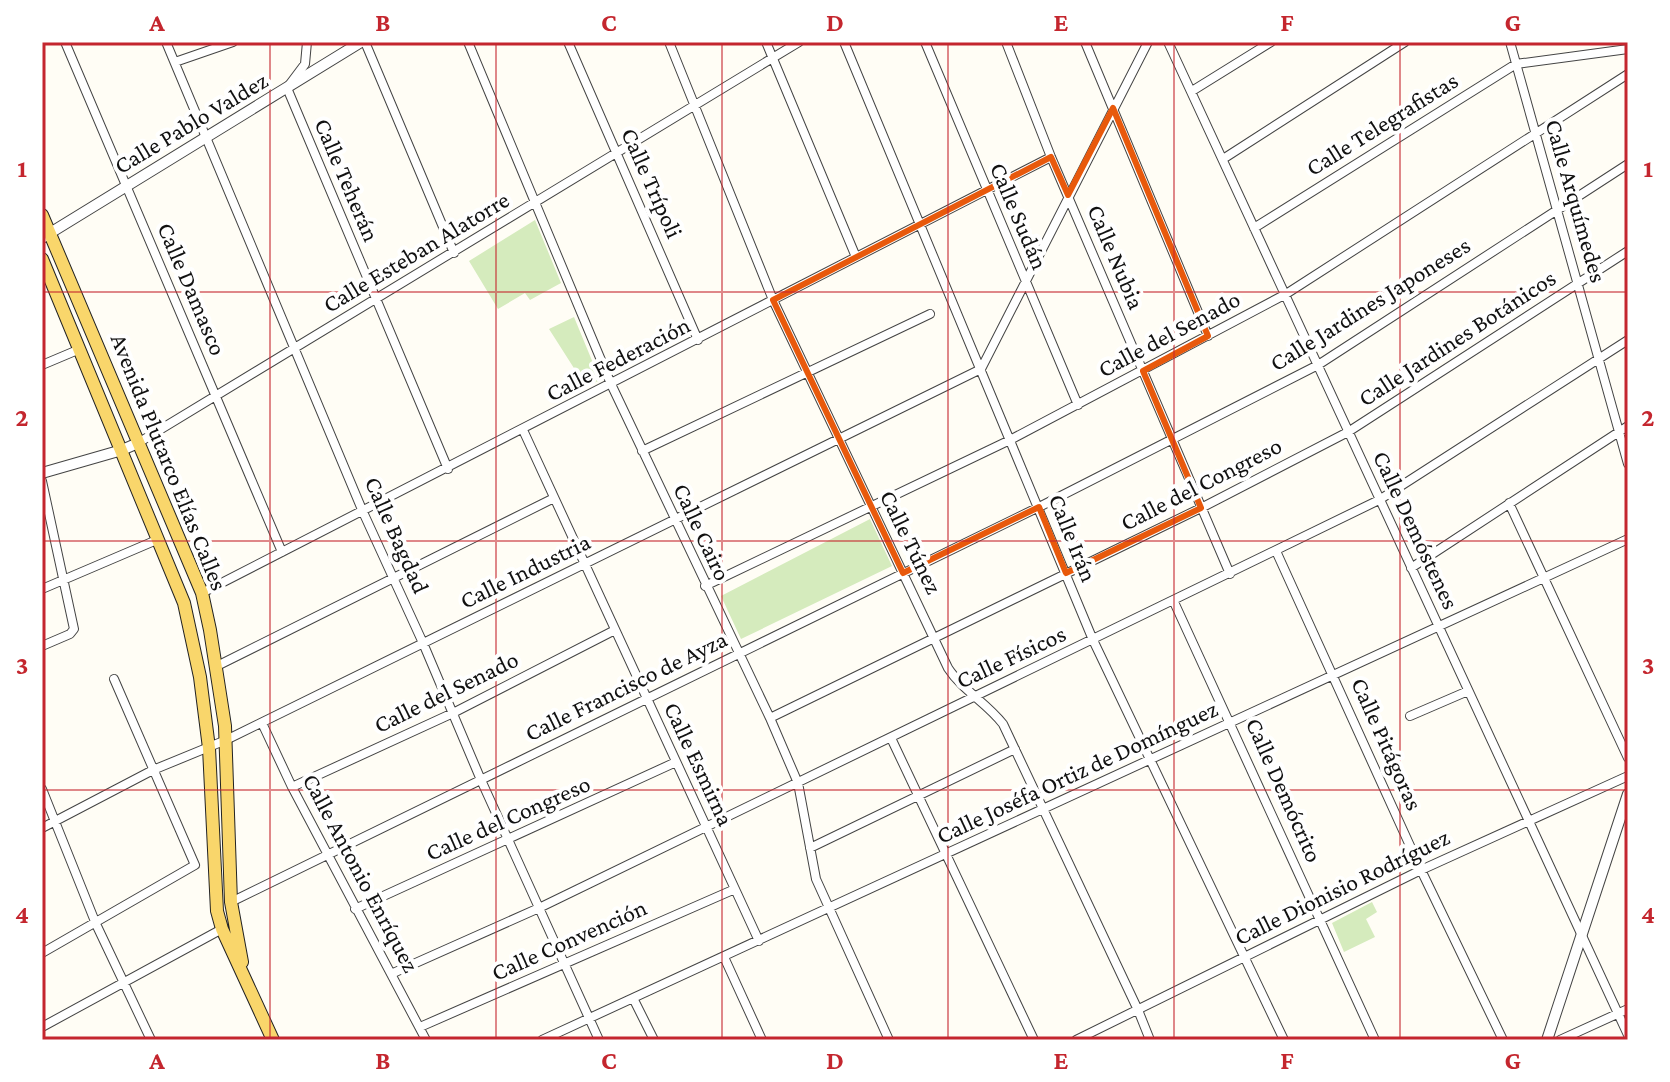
<svg xmlns="http://www.w3.org/2000/svg" width="1670" height="1082" font-family="'Crimson Pro',serif">
	<style>
		.green { fill: #d5ebbd }
		.lines { fill: none; stroke-linecap: round; stroke-linejoin: round }
		.minor-casing { stroke: #444; stroke-width: 10 }
		.tertiary-casing { stroke: #444; stroke-width: 12 }
		.primary-casing { stroke: #222; stroke-width: 14 }
		.minor { stroke: #fff; stroke-width: 8 }
		.tertiary { stroke: #fff; stroke-width: 10 }
		.primary { stroke: #f9d66b; stroke-width: 12 }
		.marked { fill: none; stroke: #e8590c; stroke-width: 6; stroke-linejoin: round }
		.grid { fill: none; stroke: #c4262e; stroke-width: 2; stroke-opacity: 0.55 }
		.labels { text-anchor: middle; stroke-width: 8; stroke-linejoin: round; paint-order: stroke }
		.street-label { font-size: 24px; fill: #111; stroke: #fff }
		.neatline { fill: none; stroke: #c4262e; stroke-width: 3 }
		.grid-label { font-size: 26px; text-anchor: middle; font-weight: bold; fill: #c4262e }
	</style>
	<rect width="100%" height="100%" fill="#fffdf5"/>
	<path class="green" d="M535,220L561,283L530,300L525,293L498,309L469,261Z
		M574,317L600,380L586,387L549,329Z
		M870,519L892,566L741,639L721,596Z
		M1372,902L1377,912L1366,919L1375,937L1344,952L1332,923Z"/>
	<g class="lines">
		<g class="minor-casing">
			<path id="minor" d="M65,42L282,552
				M166,42L363,512L423,643L481,780L599,1040
				M307,42L305,64L287,88L448,469
				M365,42L454,253
				M468,42L611,384L770,718L798,783L816,879L889,1040
				M568,42L698,340
				M669,42L773,300L948,668C962,690 987,703 1003,724L1138,1010L1150,1040
				M766,42L856,257
				M844,42L1093,640L1284,1040
				M925,42L1078,405
				M1006,42L1051,157L1230,574
				M1085,42L1208,336
				M1168,42L1628,1035
				M1510,42L1628,464
				M175,62L233,42
				M1192,91L1271,42
				M1223,159L1405,42
				M1254,228L1516,64L1628,49
				M42,365L80,349
				M523,430L759,941
				M138,443L799,42
				M642,451L930,314
				M42,481L74,629L70,634L42,646
				M1509,503L1628,758
				M1276,551L1421,870L1503,1040
				M1411,568L1628,426
				M705,586L1010,440L1286,294L1628,74
				M42,589L159,539
				M202,593L1051,157
				M1174,602L1375,1040
				M217,666L554,498
				M1410,716L1468,691
				M770,718L1201,508L1348,432L1628,251
				M262,723L292,787L426,1040
				M891,738L1034,1040
				M292,787L453,713L615,630
				M42,789L96,924L151,1040
				M42,828L153,770L226,740L981,369L1148,42
				M810,848L1015,749
				M231,902L1039,507L1318,365L1628,164
				M355,909L676,762
				M42,953L195,865L114,679
				M724,957L762,1040
				M391,974L539,908L1379,500L1628,340
				M633,998L654,1040
				M42,1027L222,929
				M420,1027L735,889
				M542,1040L1628,539
				M1076,1040L1421,870L1628,776
				M1560,1040L1628,1009"/>
		</g>
		<g class="tertiary-casing">
			<path id="tertiary" d="M42,238L361,42
				M42,473L122,450L138,443
				M1547,1040L1628,794"/>
		</g>
		<g class="primary-casing">
			<path id="primary" d="M42,215L202,593L210,630L225,726L231,902L242,962
				M42,259L184,603L200,677L209,748L217,911L222,929L273,1040"/>
		</g>
		<use href="#minor" class="minor"/>
		<use href="#tertiary" class="tertiary"/>
		<use href="#primary" class="primary"/>
	</g>
	<path class="marked" d="M1113,108L1208,336L1143,371L1201,508L1066,573L1039,507L903,573L773,300L1051,157L1068,195Z"/>
	<path class="grid" d="M270,42V1040M496,42V1040M722,42V1040M948,42V1040M1174,42V1040M1400,42V1040M42,292H1628M42,541H1628M42,790H1628"/>
	<g class="labels">
		<g class="street-label">
			<text transform="translate(191 123) rotate(-31)" y="8">Calle Pablo Valdez</text>
			<text transform="translate(1382 124) rotate(-32)" y="8">Calle Telegrafistas</text>
			<text transform="translate(347 180) rotate(67)" y="8">Calle Teherán</text>
			<text transform="translate(652 183) rotate(66)" y="8">Calle Trípoli</text>
			<text transform="translate(1576 201) rotate(74)" y="8">Calle Arquímedes</text>
			<text transform="translate(1019 216) rotate(67)" y="8">Calle Sudán</text>
			<text transform="translate(416 252) rotate(-31)" y="8">Calle Esteban Alatorre</text>
			<text transform="translate(1116 257) rotate(67)" y="8">Calle Nubia</text>
			<text transform="translate(192 289) rotate(67)" y="8">Calle Damasco</text>
			<text transform="translate(1370 304) rotate(-32)" y="8">Calle Jardines Japoneses</text>
			<text transform="translate(1169 334) rotate(-28)" y="8">Calle del Senado</text>
			<text transform="translate(1457 338) rotate(-33)" y="8">Calle Jardines Botánicos</text>
			<text transform="translate(618 359) rotate(-27)" y="8">Calle Federación</text>
			<text transform="translate(169 462) rotate(68)" y="8">Avenida Plutarco Elías Calles</text>
			<text transform="translate(1201 484) rotate(-27)" y="8">Calle del Congreso</text>
			<text transform="translate(1416 530) rotate(65)" y="8">Calle Demóstenes</text>
			<text transform="translate(702 532) rotate(65)" y="8">Calle Cairo</text>
			<text transform="translate(397 535) rotate(66)" y="8">Calle Bagdad</text>
			<text transform="translate(1073 538) rotate(68)" y="8">Calle Irán</text>
			<text transform="translate(911 542) rotate(64)" y="8">Calle Túnez</text>
			<text transform="translate(525 571) rotate(-26)" y="8">Calle Industria</text>
			<text transform="translate(1011 657) rotate(-25)" y="8">Calle Físicos</text>
			<text transform="translate(626 686) rotate(-26)" y="8">Calle Francisco de Ayza</text>
			<text transform="translate(446 692) rotate(-26)" y="8">Calle del Senado</text>
			<text transform="translate(1387 744) rotate(66)" y="8">Calle Pitágoras</text>
			<text transform="translate(699 764) rotate(65)" y="8">Calle Esmirna</text>
			<text transform="translate(1077 772) rotate(-25)" y="8">Calle Joséfa Ortiz de Domínguez</text>
			<text transform="translate(1284 790) rotate(66)" y="8">Calle Demócrito</text>
			<text transform="translate(508 818) rotate(-24)" y="8">Calle del Congreso</text>
			<text transform="translate(361 873) rotate(62)" y="8">Calle Antonio Enríquez</text>
			<text transform="translate(1342 887) rotate(-26)" y="8">Calle Dionisio Rodríguez</text>
			<text transform="translate(569 940) rotate(-24)" y="8">Calle Convención</text>
		</g>
	</g>
	<rect width="1670" height="1082" fill="none" stroke="#ffffff" stroke-width="88"/>
	<rect x="44" y="44" width="1582" height="994" class="neatline"/>
	<g class="grid-label">
		<text x="157" y="31">A</text>
		<text x="383" y="31">B</text>
		<text x="609" y="31">C</text>
		<text x="835" y="31">D</text>
		<text x="1061" y="31">E</text>
		<text x="1287" y="31">F</text>
		<text x="1513" y="31">G</text>
		<text x="22" y="177">1</text>
		<text x="1648" y="177">1</text>
		<text x="22" y="426">2</text>
		<text x="1648" y="426">2</text>
		<text x="22" y="674">3</text>
		<text x="1648" y="674">3</text>
		<text x="22" y="923">4</text>
		<text x="1648" y="923">4</text>
		<text x="157" y="1069">A</text>
		<text x="383" y="1069">B</text>
		<text x="609" y="1069">C</text>
		<text x="835" y="1069">D</text>
		<text x="1061" y="1069">E</text>
		<text x="1287" y="1069">F</text>
		<text x="1513" y="1069">G</text>
	</g>
</svg>
